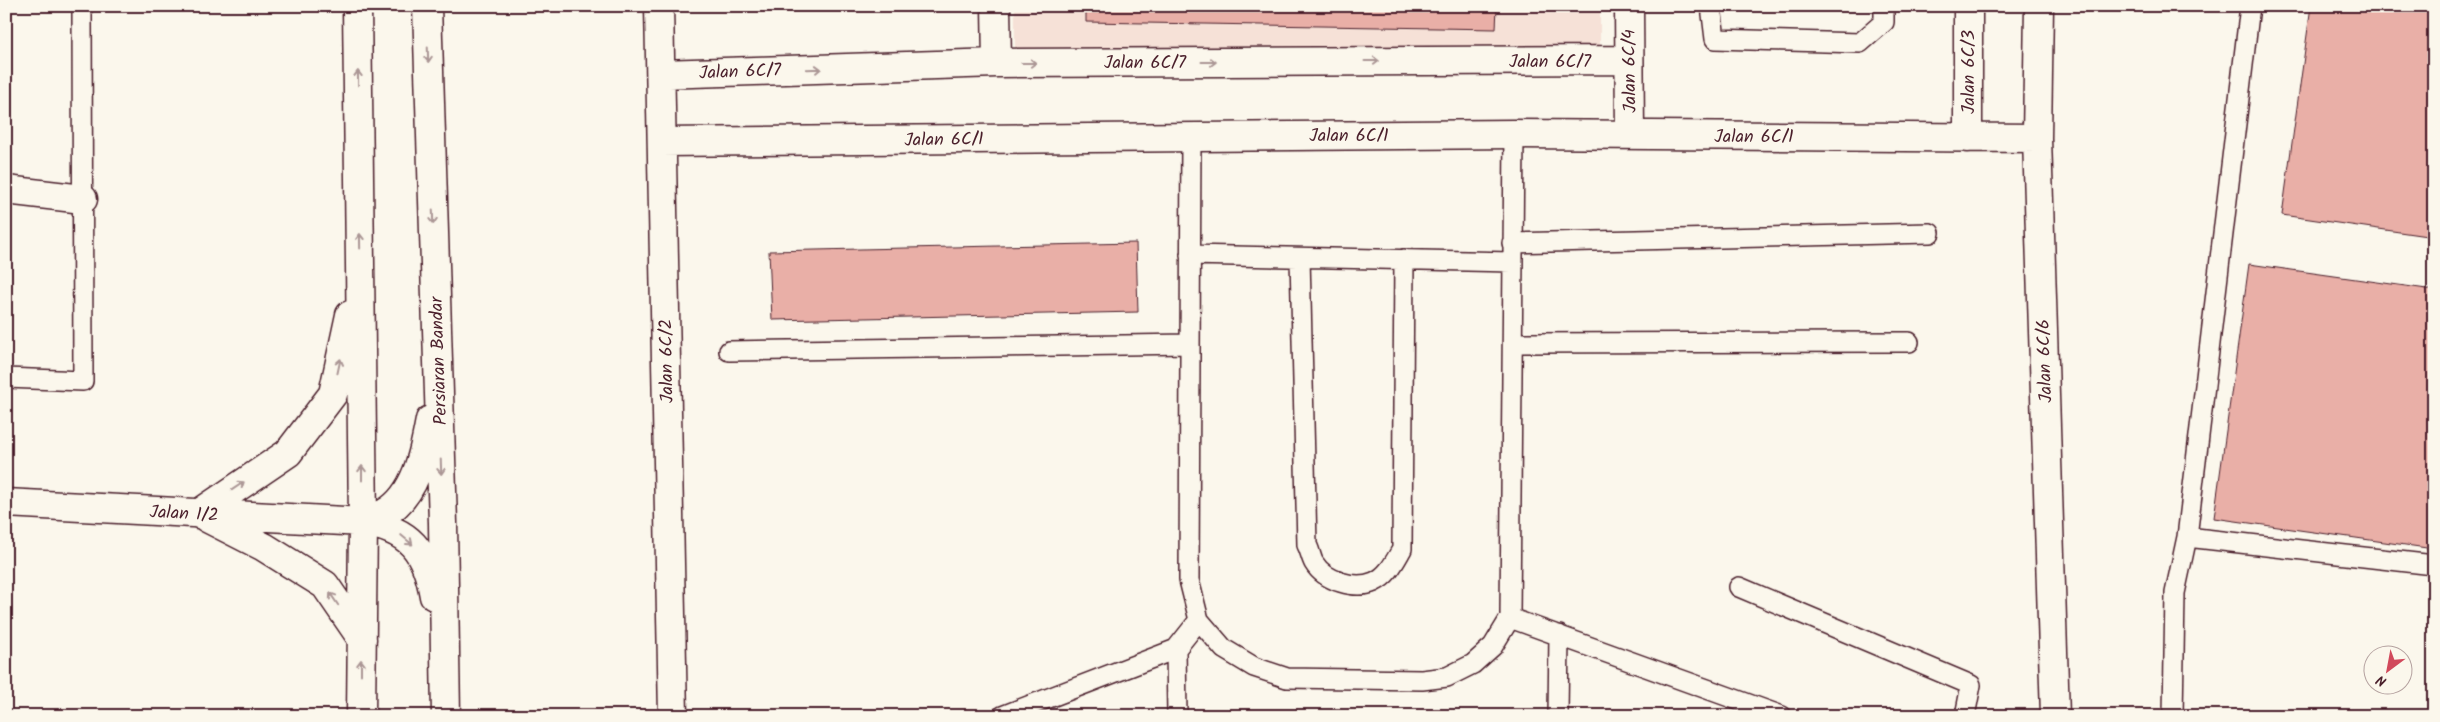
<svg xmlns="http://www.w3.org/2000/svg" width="2440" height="722" font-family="Kalam,sans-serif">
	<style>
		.built { fill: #f6e1d7 }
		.building { fill: #e9afa7; stroke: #4a1f2b }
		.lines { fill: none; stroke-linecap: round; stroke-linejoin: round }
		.lane-casing { stroke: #4a1f2b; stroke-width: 22 }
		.street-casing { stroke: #4a1f2b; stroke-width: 31 }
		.secondary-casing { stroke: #4a1f2b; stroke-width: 31 }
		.lane { stroke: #fbf7ec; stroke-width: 19 }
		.street { stroke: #fbf7ec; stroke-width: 28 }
		.secondary { stroke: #fbf7ec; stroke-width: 28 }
		.oneway { stroke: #ab9695 }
		.labels { text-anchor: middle; stroke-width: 5; stroke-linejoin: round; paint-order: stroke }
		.street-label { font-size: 18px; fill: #4a1f2b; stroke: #fbf7ec }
	</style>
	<rect width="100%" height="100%" fill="#fbf7ec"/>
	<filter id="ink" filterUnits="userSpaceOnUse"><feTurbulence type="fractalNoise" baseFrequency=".02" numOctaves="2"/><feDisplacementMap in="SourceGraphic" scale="10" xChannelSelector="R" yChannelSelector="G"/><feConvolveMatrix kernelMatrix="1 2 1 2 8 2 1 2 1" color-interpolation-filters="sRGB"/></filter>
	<g filter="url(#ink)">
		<path class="built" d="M1015,6H1600V65L1015,56Z"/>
		<path class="building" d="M1086,6H1497L1496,29L1086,22Z
			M2311,6H2434V237L2282,215Z
			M1136,243L1138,312L772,320L769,251Z
			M2249,264L2434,290V549L2214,518Z"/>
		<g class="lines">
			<g class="lane-casing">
				<path id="lane" d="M1711,6L1715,39L1860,43L1884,22V6
					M1191,136L1189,580L1199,620L1224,649L1254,667L1287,678L1422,680L1447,677L1473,664L1493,646L1510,618L1514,134
					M1512,243L1930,233
					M1190,255L1512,262
					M1300,258L1307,545C1310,550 1311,558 1314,563C1325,581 1355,590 1374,582C1388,576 1395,561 1402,549L1404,259
					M1513,343L1909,342
					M729,351L1189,344
					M6,378L83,381L82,6
					M2187,537L2434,565
					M1739,587L1971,685L1965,716
					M1510,618L1782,716
					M1002,716L1176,649
					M1177,716L1176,649L1199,620
					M1558,716L1559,635
					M2173,716L2175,593L2187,537L2250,6"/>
			</g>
			<g class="street-casing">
				<path id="street" d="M659,6L673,716
					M996,6L997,63
					M1629,6L1630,135
					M1968,6V138
					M2039,6L2037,138L2055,716
					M661,74L997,63L1629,60
					M662,142L1514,134L2037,138
					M6,190L83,199"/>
			</g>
			<g class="secondary-casing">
				<path id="secondary" d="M357,6L363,522L361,716
					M427,6L443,523L446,716
					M6,503L363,522C410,530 426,550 434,596
					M198,514L288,453L333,394L350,315
					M207,518L264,547L325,585L362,639
					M363,522C370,519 378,517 385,513C416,495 424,453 430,420"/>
			</g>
			<use href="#lane" class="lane"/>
			<use href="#street" class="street"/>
			<use href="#secondary" class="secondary"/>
		</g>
		<defs><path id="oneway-shaft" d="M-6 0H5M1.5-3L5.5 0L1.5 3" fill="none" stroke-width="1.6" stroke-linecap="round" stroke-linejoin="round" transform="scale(1.25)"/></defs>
		<g class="oneway">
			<use href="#oneway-shaft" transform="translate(428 55) rotate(88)"/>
			<use href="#oneway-shaft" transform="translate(1372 61)"/>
			<use href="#oneway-shaft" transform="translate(1209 62)"/>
			<use href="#oneway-shaft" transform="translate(1029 63)"/>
			<use href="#oneway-shaft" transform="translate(814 69) rotate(-2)"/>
			<use href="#oneway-shaft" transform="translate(358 78) rotate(-91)"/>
			<use href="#oneway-shaft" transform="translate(433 217) rotate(88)"/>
			<use href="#oneway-shaft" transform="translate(360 241) rotate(-91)"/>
			<use href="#oneway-shaft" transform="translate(339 366) rotate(-78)"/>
			<use href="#oneway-shaft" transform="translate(441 467) rotate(88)"/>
			<use href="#oneway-shaft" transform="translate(362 473) rotate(-90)"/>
			<use href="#oneway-shaft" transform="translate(238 486) rotate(-34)"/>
			<use href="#oneway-shaft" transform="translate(407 540) rotate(40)"/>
			<use href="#oneway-shaft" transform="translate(334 599) rotate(-124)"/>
			<use href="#oneway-shaft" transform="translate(361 667) rotate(-90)"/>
		</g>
	</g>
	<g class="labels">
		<g class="street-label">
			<text x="1550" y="67">Jalan 6C/7</text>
			<text x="1145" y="68">Jalan 6C/7</text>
			<text transform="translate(740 71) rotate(-2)" y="6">Jalan 6C/7</text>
			<text transform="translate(1629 71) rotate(-91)" y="6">Jalan 6C/4</text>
			<text transform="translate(1968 72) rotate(-90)" y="6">Jalan 6C/3</text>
			<text x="1349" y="141">Jalan 6C/1</text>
			<text x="1754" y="142">Jalan 6C/1</text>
			<text transform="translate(944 139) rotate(-1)" y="6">Jalan 6C/1</text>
			<text transform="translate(438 361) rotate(-92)" y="6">Persiaran Bandar</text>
			<text transform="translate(666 361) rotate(-91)" y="6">Jalan 6C/2</text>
			<text transform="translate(2044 361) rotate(-92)" y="6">Jalan 6C/6</text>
			<text transform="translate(184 513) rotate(3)" y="6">Jalan 1/2</text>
		</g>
	</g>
	<rect width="2440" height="722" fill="none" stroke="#fbf7ec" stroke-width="25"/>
	<rect x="12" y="12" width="2415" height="697" fill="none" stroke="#4a1f2b" stroke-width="2" filter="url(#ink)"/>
	<g transform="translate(2388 670) rotate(212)"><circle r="24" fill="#fbf7ec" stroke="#b4a19f"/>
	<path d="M0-4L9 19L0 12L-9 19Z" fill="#d1495b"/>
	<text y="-8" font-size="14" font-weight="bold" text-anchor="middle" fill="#4a1f2b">N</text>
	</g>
</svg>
